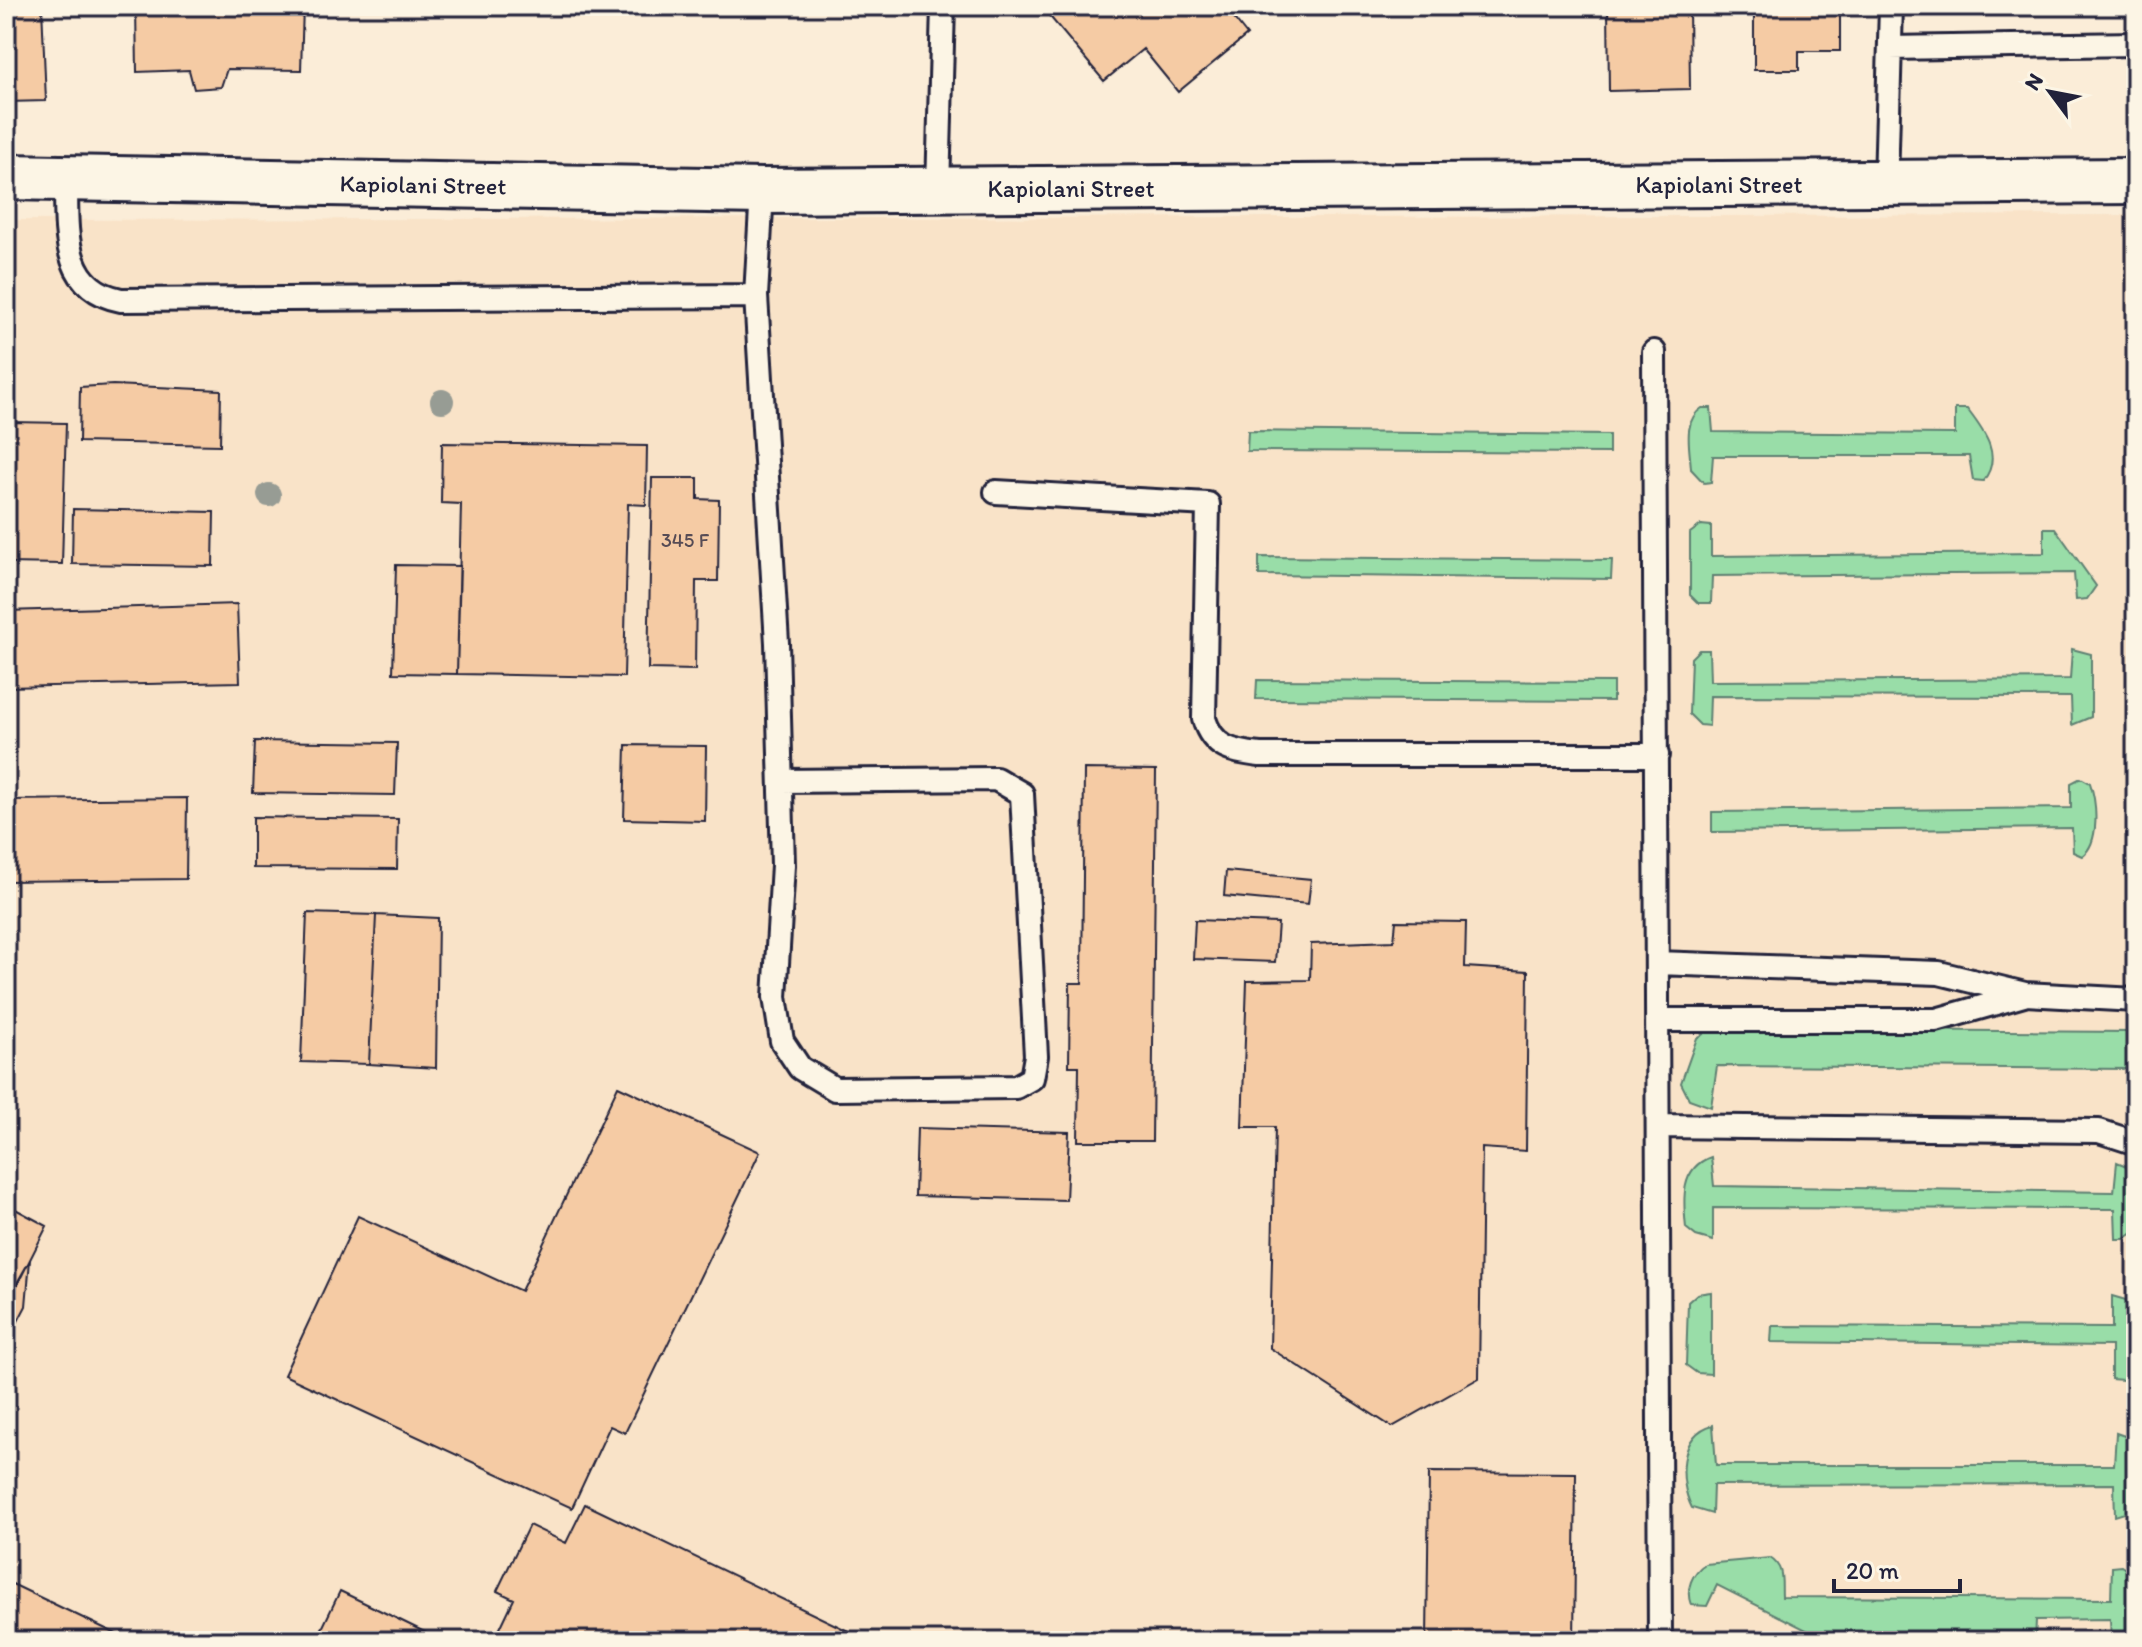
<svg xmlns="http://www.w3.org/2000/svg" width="2142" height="1647" font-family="Itim,sans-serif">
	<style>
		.built { fill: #f9e3c8 }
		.green { fill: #99dda8; stroke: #5e8072; stroke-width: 2 }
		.building { fill: #f5cba4; stroke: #22223b; stroke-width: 2 }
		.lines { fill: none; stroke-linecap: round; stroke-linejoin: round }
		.lane-casing { stroke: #22223b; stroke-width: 28 }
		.secondary-casing { stroke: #22223b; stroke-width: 50 }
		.lane { stroke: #fcf5e5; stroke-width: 22 }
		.secondary { stroke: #fcf5e5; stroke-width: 44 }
		.tree { fill: #979c94 }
		.labels { text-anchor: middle; stroke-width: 6; stroke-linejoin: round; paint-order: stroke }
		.number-label { font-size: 20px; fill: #574c55 }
		.street-label { font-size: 24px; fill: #22223b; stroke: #fcf5e5 }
	</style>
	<rect width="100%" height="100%" fill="#fbedd8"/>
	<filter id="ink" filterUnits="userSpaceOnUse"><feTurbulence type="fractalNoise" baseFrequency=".0125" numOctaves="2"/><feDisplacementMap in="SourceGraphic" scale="16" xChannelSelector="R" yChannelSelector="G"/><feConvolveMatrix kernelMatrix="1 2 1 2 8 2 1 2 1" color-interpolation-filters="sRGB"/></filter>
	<g filter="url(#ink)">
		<path class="built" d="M2136,215V1641H6V220Z"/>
		<path class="green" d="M1702,408H1711L1713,432L1955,434V409H1967C1983,430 2004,456 1983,481L1973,480L1969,456H1713L1711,482L1704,483L1691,469C1690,448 1682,421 1702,408Z
			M1248,431L1609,435V453L1247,451Z
			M1701,525L1711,526V556L2044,553V528H2055L2096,586L2087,599L2076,600L2074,573L1712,576L1711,603H1698L1690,595V533Z
			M1259,557L1612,560L1611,579L1259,575Z
			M2072,649L2091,654V717L2072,725L2071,697L1710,696L1709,726L1700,725L1689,714L1691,658L1699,650H1709L1710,681L2070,679Z
			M1257,680L1613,682V701L1256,699Z
			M2081,778L2090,783C2097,803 2100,843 2082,856L2073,852L2072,828L1712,832V812L2071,808V783Z
			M1712,1029L2136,1032V1069L1717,1066L1711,1107L1689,1099L1681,1083L1697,1038Z
			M1711,1157L1714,1186L2114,1192L2117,1162L2136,1170V1231L2124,1239H2116L2115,1209L1713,1208V1241L1696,1236L1686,1228C1683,1200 1680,1168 1711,1157Z
			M1711,1292V1374L1697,1373L1686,1365L1688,1302L1697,1294Z
			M2112,1296L2136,1303V1367L2123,1380L2111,1379V1346L1771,1342L1772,1326L2112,1328Z
			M1713,1425L1716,1465H2114L2116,1433L2136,1440V1503L2128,1512L2115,1516L2114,1484L1713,1485L1712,1514L1692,1508C1678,1480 1679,1434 1713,1425Z
			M1770,1558C1785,1567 1781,1582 1782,1597L2111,1599L2112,1567L2121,1566L2136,1576V1637L2132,1641H2111L2110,1619L2036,1620L2035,1641H1828L1717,1585L1707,1606L1691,1605C1685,1589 1692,1573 1705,1564Z"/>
		<path class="building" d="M6,6H42L46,101L6,102Z
			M136,6H303L301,70L227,69L221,87L194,89L189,70L137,72Z
			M1041,6H1224L1247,35L1178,92L1143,49L1104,81Z
			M1608,6H1689L1690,89L1609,91Z
			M1754,6H1840V51H1799V70H1754Z
			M113,385L221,390L220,445L79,442L80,387Z
			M11,422L66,423L62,564L7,563Z
			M442,443L647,446L646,505L628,504L624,677L457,674L461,504L441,503Z
			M652,478H698V499L719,500L718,581H696L695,670L648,669Z
			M73,509L214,512L213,566L72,564Z
			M396,565L460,566L457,674L393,673Z
			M237,604L240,682L6,687V611Z
			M255,741L397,743L395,795L253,793Z
			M626,745L706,746L705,821L624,819Z
			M1084,769L1156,770L1152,1141H1078L1079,1066H1069L1070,983H1082Z
			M187,798L186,879L6,881V800Z
			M253,817L398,819L397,869L253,868Z
			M1226,871L1311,879L1308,904L1224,896Z
			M307,913L376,915L369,1064L301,1062Z
			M376,915L438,918L436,1068L369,1064Z
			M1195,920L1278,923L1275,962L1193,959Z
			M1396,921L1466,922L1465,967L1528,971L1526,1151L1482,1148L1479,1378L1392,1427L1270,1348L1275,1127H1242L1247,981L1310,980L1311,944L1394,941Z
			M618,1086L760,1152L625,1433L610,1426L572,1508L284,1375L358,1216L521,1291Z
			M917,1128L1069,1132L1066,1200L915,1196Z
			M6,1204L47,1226L8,1303L6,1302Z
			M30,1260L26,1306L6,1344V1302Z
			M1429,1472L1576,1473L1574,1641H1427Z
			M585,1504L869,1641H599L587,1635L584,1641H494L514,1599L497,1591L529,1525L566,1543Z
			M6,1581L131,1641H6Z
			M340,1591L443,1641H316Z"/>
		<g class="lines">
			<g class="lane-casing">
				<path id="lane" d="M1890,48L2136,44
					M66,180C67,228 60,288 121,300L756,296
					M1886,183L1891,6
					M938,190L943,6
					M762,191L756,296L777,643L783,865L775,997L782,1041L800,1068L835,1089L1016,1087L1032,1078L1036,1056L1022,794L996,779L782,781
					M1654,352L1660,1641
					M996,492L1208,504L1204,719C1213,748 1232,752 1260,755H1657
					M1657,963L1939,973L2025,994L2136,1000
					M1658,1020H1936L2024,995
					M1658,1126L2099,1131L2136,1143"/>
			</g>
			<g class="secondary-casing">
				<path id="secondary" d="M6,177L762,191L2136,181"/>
			</g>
			<use href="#lane" class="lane"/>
			<use href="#secondary" class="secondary"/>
		</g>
		<g class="tree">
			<circle cx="442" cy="401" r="12"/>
			<circle cx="269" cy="495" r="12"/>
		</g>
	</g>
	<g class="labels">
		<g class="number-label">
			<text x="685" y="547">345 F</text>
		</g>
		<g class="street-label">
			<text transform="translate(423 185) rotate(1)" y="8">Kapiolani Street</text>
			<text x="1719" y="193">Kapiolani Street</text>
			<text x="1071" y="197">Kapiolani Street</text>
		</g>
	</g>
	<rect width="2142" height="1647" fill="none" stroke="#fcf5e5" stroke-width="32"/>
	<rect x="16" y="16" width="2110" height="1615" fill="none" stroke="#22223b" stroke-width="3" filter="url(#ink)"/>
	<g transform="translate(2050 92) rotate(302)" stroke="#fcf5e5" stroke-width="6" paint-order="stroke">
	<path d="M0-6L14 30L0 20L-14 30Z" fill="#22223b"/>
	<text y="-12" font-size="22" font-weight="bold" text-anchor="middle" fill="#22223b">N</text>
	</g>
	<path d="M1834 1579v12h126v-12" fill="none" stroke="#22223b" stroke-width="4"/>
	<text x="1846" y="1579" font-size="24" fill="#22223b" stroke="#fcf5e5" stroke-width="6" paint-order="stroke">20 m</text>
</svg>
